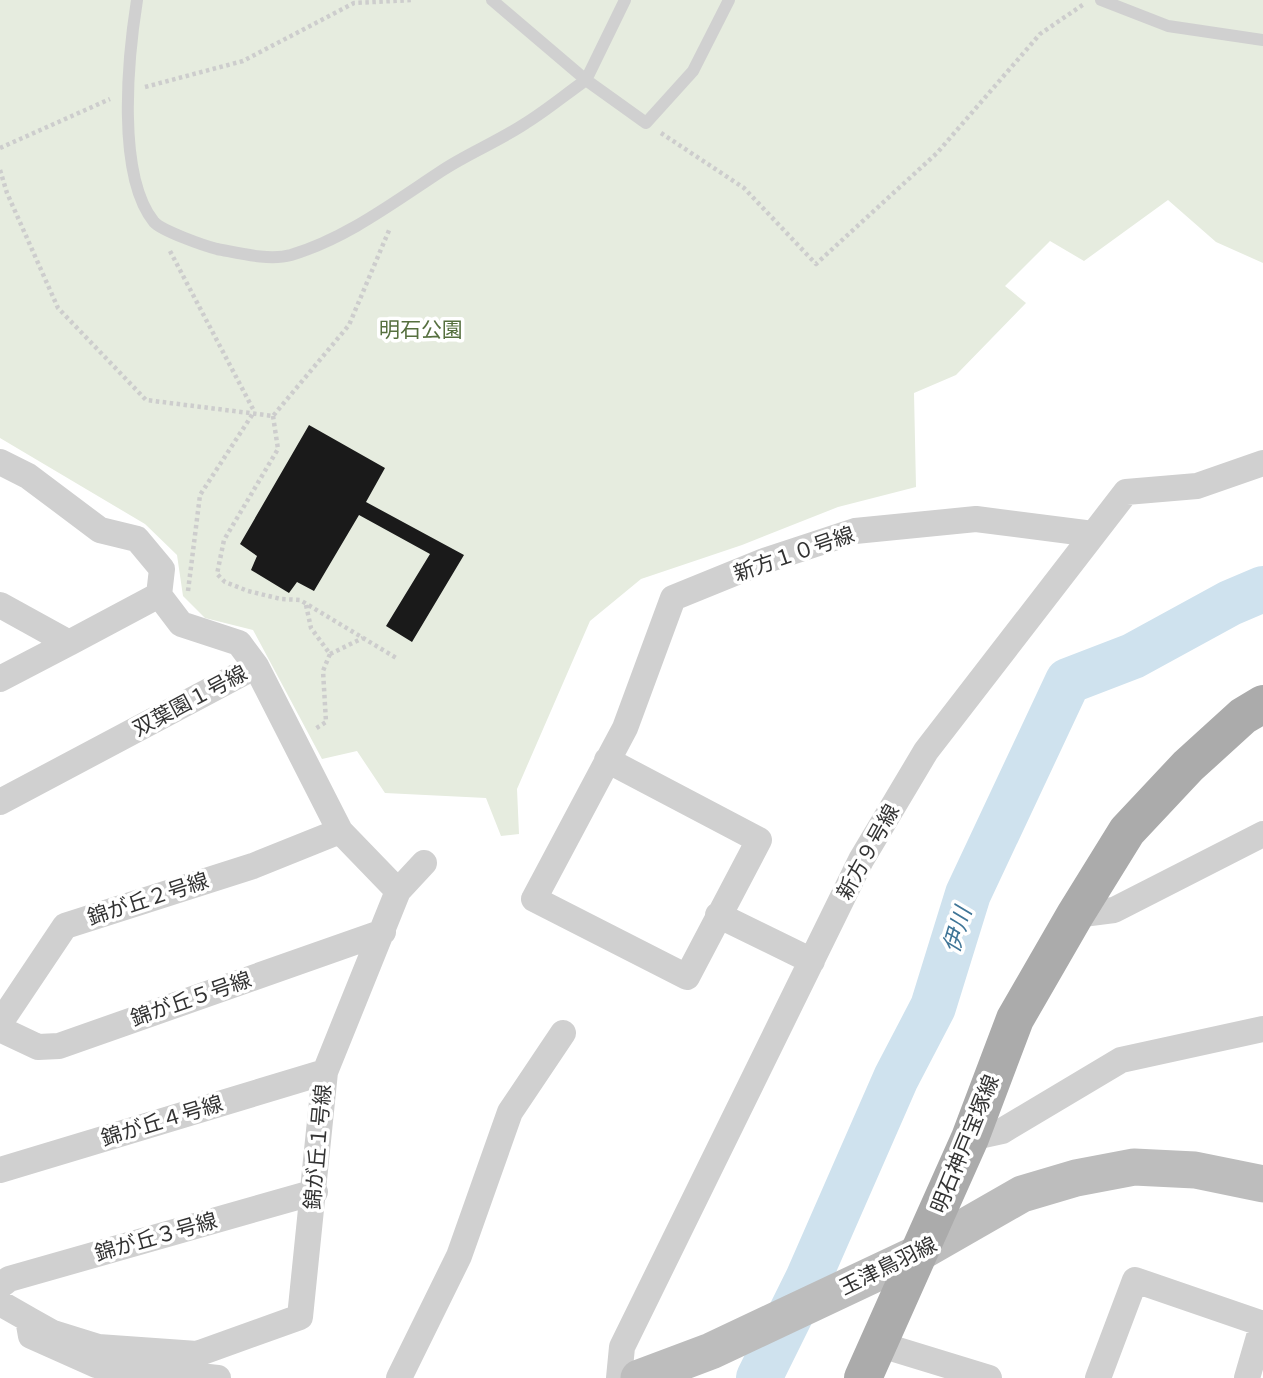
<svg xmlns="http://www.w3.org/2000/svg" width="1263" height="1378" font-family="Karla,'Noto Sans JP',sans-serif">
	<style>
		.green { fill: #e6ecdf }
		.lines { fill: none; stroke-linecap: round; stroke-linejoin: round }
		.river { stroke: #cfe2ee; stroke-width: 46 }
		.building { fill: #1a1a1a }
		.path { stroke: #cdcdcd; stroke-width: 4.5; stroke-dasharray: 3.5 3.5; stroke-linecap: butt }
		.lane { stroke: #d0d0d0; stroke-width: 12 }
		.street { stroke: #d0d0d0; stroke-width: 26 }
		.secondary { stroke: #bdbdbd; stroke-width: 37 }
		.primary { stroke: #ababab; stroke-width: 38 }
		.labels { text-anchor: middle; stroke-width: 7; stroke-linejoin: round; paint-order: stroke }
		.park-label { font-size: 21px; fill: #56703f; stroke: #fff }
		.street-label { font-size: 21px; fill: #333; stroke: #fff }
		.water-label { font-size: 23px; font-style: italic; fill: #3f7597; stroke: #fff }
	</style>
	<rect width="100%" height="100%" fill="#fff"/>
	<path class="green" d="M0,0H1263V263L1216,242L1168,200L1084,261L1050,241L1005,286L1026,303L956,375L914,393L916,487L838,507L742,545L641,579L590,621L517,789L519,834L501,836L486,798L385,793L357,751L322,759L253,630L205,618L183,596L177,555L145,524L0,438Z"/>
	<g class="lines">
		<path class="river" d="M759,1378L808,1279L896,1078L933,1007L968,894L1068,681L1133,656L1230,603L1263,589"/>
	</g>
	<path class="building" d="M309,425L385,468L366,502L464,555L412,642L386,626L430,554L359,515L314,591L297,582L289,593L251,570L257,556L240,544Z"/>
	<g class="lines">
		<path class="path" d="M145,87L243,61L354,3L413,0
			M661,133L744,188L816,264L937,153L1040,34L1084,4
			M0,148L110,99
			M0,170L7,193L58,308L146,400L273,416L349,325L390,228
			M170,251L254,411
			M273,416L278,449L224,540L217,574L225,582L248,591L281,599L300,600L398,659
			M188,591L200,495L254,412
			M306,605L311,628L330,654L323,671L326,722L315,729
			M330,654L363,638"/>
		<path class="lane" d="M137,0C128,57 116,175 154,222C162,231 205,246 217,249C239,253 269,261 291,255C347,238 394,202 443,170C469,153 499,141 526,123C547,110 566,94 586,80L646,123L693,71L729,0
			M492,0L586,80L625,0
			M1101,0L1168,26L1263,40"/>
		<path class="street" d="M0,462L28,476L100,530L137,539L162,569L159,595L181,624L239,643L256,666L0,802
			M0,605L69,643L159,595
			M0,679L69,643
			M607,760L759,840L687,977L534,899L625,728L673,598L764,561L855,531L976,519L1093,534
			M398,891L424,863
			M718,915L812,961
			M1075,915L1114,910L1263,834
			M0,1023L65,926L253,866L340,831
			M0,1029L38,1047L59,1046L383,932
			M970,1138L1002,1131L1121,1060L1263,1029
			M0,1170L325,1072
			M0,1286L9,1279L315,1192
			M0,1303L28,1319L31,1336L96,1365L218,1378
			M28,1319L53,1333L98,1347L197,1354L300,1317L325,1072L398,891L340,831L256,666
			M878,1344L989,1378
			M399,1378L459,1256L510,1112L563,1033
			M619,1378L622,1347L861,860L926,751L1126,492L1197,486L1263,463
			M1098,1378L1135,1280L1263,1324
			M1247,1378L1263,1323"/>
		<path class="secondary" d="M639,1378L711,1351L919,1253L1022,1194L1076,1178L1134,1167L1195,1170L1263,1184"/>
		<path class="primary" d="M863,1378L970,1138L1015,1019L1075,915L1127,831L1188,766L1243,716L1263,704"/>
	</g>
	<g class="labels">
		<g class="park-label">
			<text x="421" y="337">明石公園</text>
		</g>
		<g class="street-label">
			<text transform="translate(794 554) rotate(-19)" y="7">新方１０号線</text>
			<text transform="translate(190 701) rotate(-28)" y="7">双葉園１号線</text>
			<text transform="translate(868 852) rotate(-61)" y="7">新方９号線</text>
			<text transform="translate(148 899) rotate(-18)" y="7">錦が丘２号線</text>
			<text transform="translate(191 999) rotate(-19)" y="7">錦が丘５号線</text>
			<text transform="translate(162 1121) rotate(-17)" y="7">錦が丘４号線</text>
			<text transform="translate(965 1144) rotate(-68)" y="7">明石神戸宝塚線</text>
			<text transform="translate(318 1147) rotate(-85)" y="7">錦が丘１号線</text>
			<text transform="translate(156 1237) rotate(-16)" y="7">錦が丘３号線</text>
			<text transform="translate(888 1266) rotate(-26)" y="7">玉津鳥羽線</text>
		</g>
		<g class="water-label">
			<text transform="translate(957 930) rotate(-73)" y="8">伊川</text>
		</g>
	</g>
</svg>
